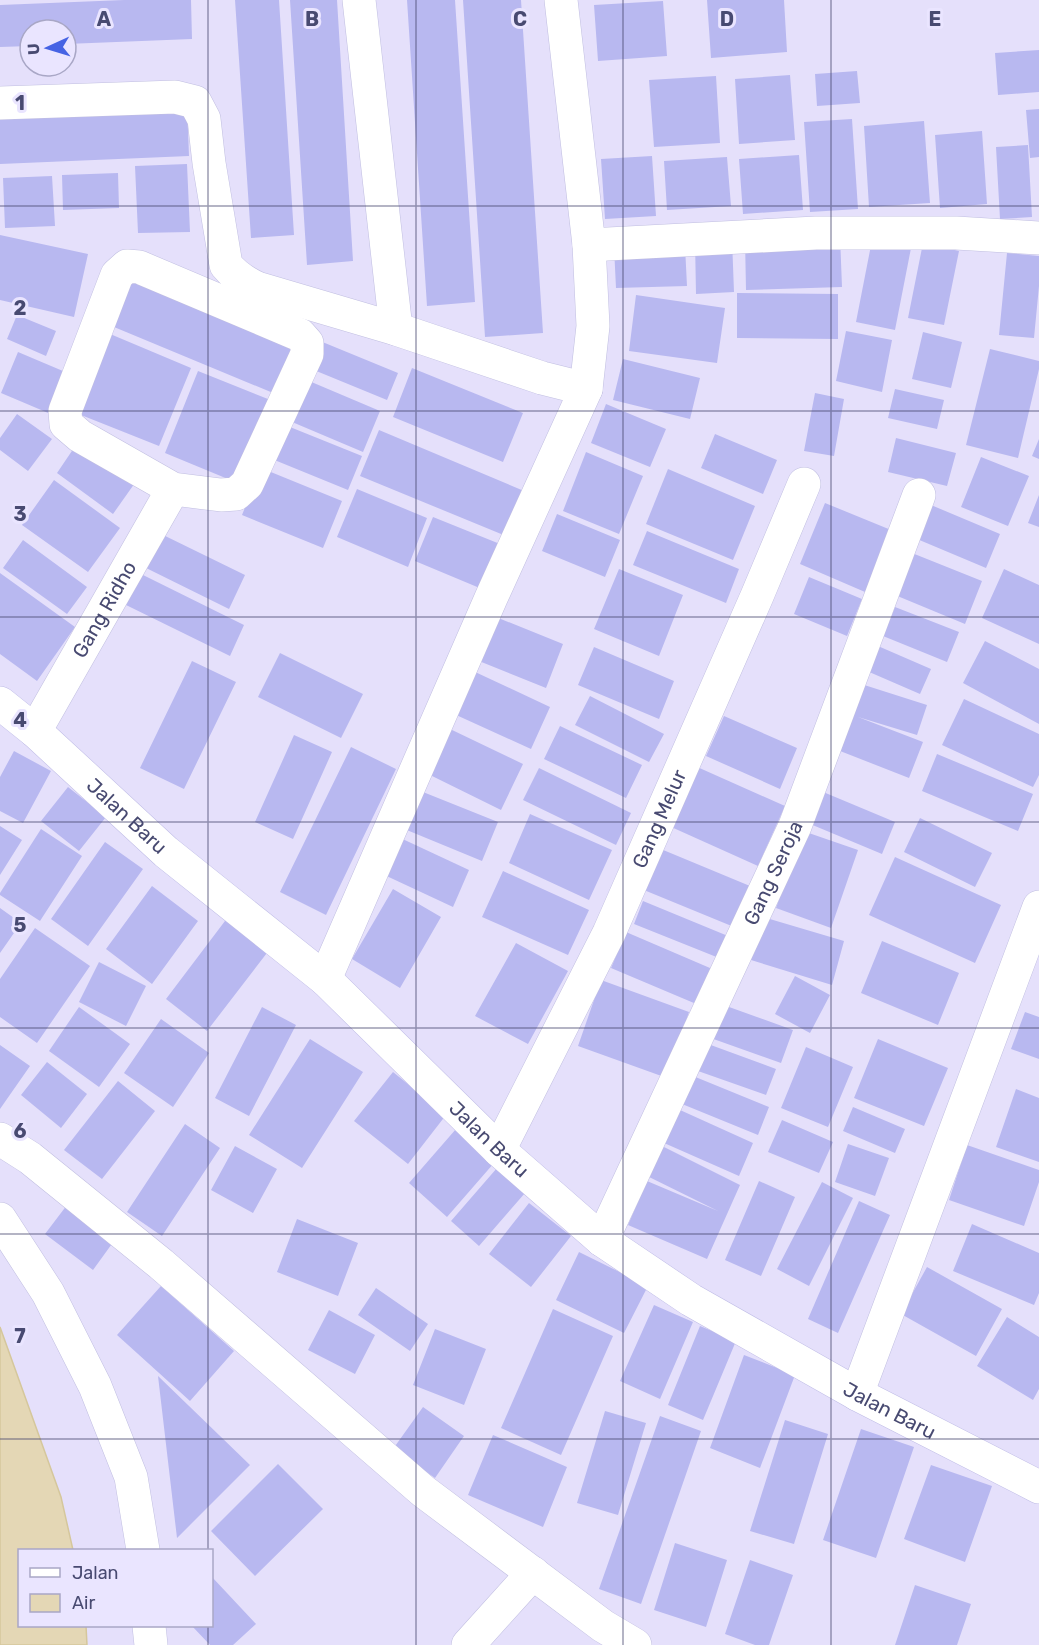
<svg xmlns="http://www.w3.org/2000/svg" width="1039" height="1645" font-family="Rubik,sans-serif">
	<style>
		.water { fill: #e4d7b5; stroke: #d5c79c; stroke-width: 1.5 }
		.building { fill: #b8b8f0 }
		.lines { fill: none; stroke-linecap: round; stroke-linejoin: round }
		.street-casing { stroke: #c1bfe1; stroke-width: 34 }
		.secondary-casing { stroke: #bfbce6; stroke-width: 34 }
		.street { stroke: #fff; stroke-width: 33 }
		.secondary { stroke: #fff; stroke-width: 33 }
		.grid { fill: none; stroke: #484a71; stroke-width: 1.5; stroke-opacity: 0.55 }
		.labels { text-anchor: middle; stroke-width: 6; stroke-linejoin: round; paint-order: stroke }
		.street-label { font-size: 20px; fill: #484a71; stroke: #eae5ff }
		.grid-label { font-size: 20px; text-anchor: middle; font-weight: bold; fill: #484a71; stroke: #eae5ff; stroke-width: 6; stroke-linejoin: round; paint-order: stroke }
	</style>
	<rect width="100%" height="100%" fill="#e5e0fb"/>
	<path class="water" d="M0,1327L61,1497L73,1550H20V1626H86L87,1645H0Z"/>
	<path class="building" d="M124,0H191L192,39L66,44V30H30V46L0,47V5Z
		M235,0H279L294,235L251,238Z
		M290,0H337L353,261L307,265Z
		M407,0H455L475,302L427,306Z
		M463,0H521L543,333L485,337Z
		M707,0H784L787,52L711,58Z
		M663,1L667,56L598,61L594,5Z
		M1039,50V92L998,95L995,53Z
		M857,71L860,103L817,106L815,74Z
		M790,75L795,140L739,144L735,79Z
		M716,76L720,143L654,147L649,80Z
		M187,105L189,156L0,164V112Z
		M1039,109V157L1030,158L1026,110Z
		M852,119L858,209L810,212L804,122Z
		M924,121L930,203L869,207L864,126Z
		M982,131L987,204L940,208L935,135Z
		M1028,145L1032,217L1000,219L996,147Z
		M799,155L803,210L743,214L739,159Z
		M652,156L656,216L605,219L601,159Z
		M727,157L731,206L667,210L664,161Z
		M187,164L190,232L138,233L135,166Z
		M118,173L119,208L63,210L62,175Z
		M52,176L55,226L5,228L3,178Z
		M0,235L88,254L74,317L0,300Z
		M873,235L912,243L895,330L856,322Z
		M840,236L842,287L746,290L745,239Z
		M732,239L734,292L696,294L695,240Z
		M923,243L959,251L944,325L908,318Z
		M685,246L687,286L616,288L614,247Z
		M1007,253L1039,256V286L1034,338L999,335Z
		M134,277L298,345L278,395L114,327Z
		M737,293L838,294V339L737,338Z
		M636,295L725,308L717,363L629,351Z
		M17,315L56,331L46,356L7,339Z
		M103,331L191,368L159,446L71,411Z
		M846,331L892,340L882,392L836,381Z
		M923,332L962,342L951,388L912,379Z
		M320,341L398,373L387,400L309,368Z
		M990,349L1039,361V369L1018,458L966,445Z
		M18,352L70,374L53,415L1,393Z
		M623,359L700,378L690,419L613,400Z
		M412,368L523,413L503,462L393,417Z
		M198,371L273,401L240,484L165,453Z
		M302,378L380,411L363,452L285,419Z
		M895,389L944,400L937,429L888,418Z
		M815,393L844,399L834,456L804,451Z
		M606,404L666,429L650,467L591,443Z
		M17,414L52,439L28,471L0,450V438Z
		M285,425L362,456L348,490L272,459Z
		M379,430L524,491L506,536L360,476Z
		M715,434L777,460L763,494L701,468Z
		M896,438L956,453L947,486L888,472Z
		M80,439L137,480L113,514L57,473Z
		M1039,439V459L1032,456Z
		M586,452L643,476L619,534L563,511Z
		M981,457L1029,476L1008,526L961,507Z
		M261,468L342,501L323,548L242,515Z
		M668,469L755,506L733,560L646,524Z
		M54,480L120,528L88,572L22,525Z
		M357,489L427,518L408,567L337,537Z
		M1039,495V527L1028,523Z
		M825,503L891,530L865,592L800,564Z
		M931,505L1000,534L986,568L917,539Z
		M557,514L620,540L605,577L542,551Z
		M433,517L500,544L482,589L415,561Z
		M155,531L245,575L229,609L138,564Z
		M647,531L739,569L726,603L633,565Z
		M23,540L87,587L67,614L3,568Z
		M912,553L982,581L965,624L895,595Z
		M619,569L683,595L659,656L594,629Z
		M1004,569L1039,585V644L982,618Z
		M0,573L75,627L37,681L0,654Z
		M141,574L244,625L230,656L126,605Z
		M809,577L862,599L847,636L794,614Z
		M895,607L959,632L947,662L883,636Z
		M491,615L563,644L546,688L474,659Z
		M985,641L1039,669V724L963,683Z
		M871,643L931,669L920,694L860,668Z
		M594,647L674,681L659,719L578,685Z
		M280,653L363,694L341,738L258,697Z
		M192,661L236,682L184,789L140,768Z
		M473,671L550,707L531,749L454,714Z
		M858,683L927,705L917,735L858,717L923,742L909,778L835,749Z
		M590,696L664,734L649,762L575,725Z
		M964,699L1039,734V775L1033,787L942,745Z
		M724,716L797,748L780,789L706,756Z
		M560,726L642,765L626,798L544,759Z
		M450,729L523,764L501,810L428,774Z
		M294,735L332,752L293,839L255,822Z
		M351,747L396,769L326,915L280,892Z
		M14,751L51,771L23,823L0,811V777Z
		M937,754L1033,794L1018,831L922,791Z
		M695,766L785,806L758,866L669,826Z
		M539,768L631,813L616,845L523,800Z
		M68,787L106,817L79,851L41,821Z
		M413,788L498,822L482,861L397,826Z
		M816,789L895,822L882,854L803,821Z
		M530,814L612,850L589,900L509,863Z
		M920,818L992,853L975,887L904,852Z
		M0,826L22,840L0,875Z
		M41,829L82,856L40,921L0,895V893Z
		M803,831L858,850L831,928L776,908Z
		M394,835L469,870L453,907L378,872Z
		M105,842L143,869L88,946L51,919Z
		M656,847L750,886L734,927L639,888Z
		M895,857L1001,905L975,963L869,915Z
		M503,871L589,910L568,955L482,917Z
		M152,886L198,921L152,984L106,949Z
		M393,889L441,917L400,988L352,959Z
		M643,901L728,936L719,958L634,924Z
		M0,908L21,923L0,953Z
		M228,917L270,949L207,1031L166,999Z
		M763,917L844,941L832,985L751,960Z
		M35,928L90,966L37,1043L0,1017V979Z
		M626,932L717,971L701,1006L611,968Z
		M882,941L959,973L938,1025L861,993Z
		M516,943L568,971L528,1044L475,1016Z
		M99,962L146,986L126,1026L79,1002Z
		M795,976L830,995L810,1033L775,1014Z
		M601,980L689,1012L667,1078L578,1046Z
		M718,1003L793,1030L781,1063L705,1036Z
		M79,1007L130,1044L99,1087L49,1051Z
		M262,1007L296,1025L249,1116L215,1098Z
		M1025,1012L1039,1017V1059L1011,1049Z
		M161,1019L209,1053L173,1107L124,1073Z
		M310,1039L363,1072L302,1168L249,1135Z
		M878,1039L948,1068L924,1126L854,1098Z
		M708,1044L776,1069L766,1095L698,1071Z
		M0,1045L30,1066L0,1109Z
		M806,1047L853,1067L828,1127L781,1108Z
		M47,1062L87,1094L61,1128L21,1095Z
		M393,1072L446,1115L408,1164L354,1121Z
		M693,1076L769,1107L758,1135L682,1104Z
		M118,1081L155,1111L102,1179L64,1150Z
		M1016,1089L1039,1098V1162L996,1147Z
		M669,1105L753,1143L739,1176L655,1139Z
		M853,1107L905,1129L895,1153L843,1131Z
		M782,1120L833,1142L819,1173L768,1152Z
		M185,1124L220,1148L162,1236L127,1212Z
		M456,1129L494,1163L447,1217L409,1183Z
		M656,1143L740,1185L707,1259L628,1225L647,1181L718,1211L641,1173Z
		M848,1144L889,1158L875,1196L835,1182Z
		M967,1145L1039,1170V1182L1024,1226L949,1200Z
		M235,1146L277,1169L253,1213L211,1190Z
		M497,1168L525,1193L479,1246L451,1221Z
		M759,1181L795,1197L761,1276L725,1260Z
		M822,1182L853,1198L809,1286L777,1269Z
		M859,1201L890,1215L838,1333L808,1319Z
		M529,1203L571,1236L531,1287L489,1254Z
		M67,1205L114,1241L93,1270L45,1234Z
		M297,1219L358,1243L338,1296L277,1272Z
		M972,1224L1039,1253V1293L1034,1305L953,1271Z
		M579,1252L648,1286L624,1333L556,1300Z
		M927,1267L1002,1309L976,1356L901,1314Z
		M161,1286L234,1351L190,1401L117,1335Z
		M376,1288L428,1324L410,1351L358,1315Z
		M654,1305L693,1322L660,1399L620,1381Z
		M553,1309L613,1336L561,1455L501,1428Z
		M329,1310L375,1335L355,1374L308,1350Z
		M1007,1317L1039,1337V1389L1033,1400L977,1366Z
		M700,1326L736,1341L703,1420L668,1405Z
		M435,1329L486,1349L464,1405L413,1385Z
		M744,1355L795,1375L760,1468L710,1448Z
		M158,1376L250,1465L177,1538Z
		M423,1407L464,1436L435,1478L393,1449Z
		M605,1411L646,1423L618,1515L577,1503Z
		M660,1416L701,1431L641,1604L599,1589Z
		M785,1420L828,1434L794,1544L750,1531Z
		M861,1429L914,1447L876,1558L823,1540Z
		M493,1435L567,1467L543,1527L468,1495Z
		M278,1464L323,1509L255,1576L211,1531Z
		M931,1465L992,1486L965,1562L904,1539Z
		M675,1543L727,1560L706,1627L654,1610Z
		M750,1560L793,1575L769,1645H755L725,1634Z
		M212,1577L256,1624L233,1645H210L192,1626H212Z
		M915,1585L971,1604L957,1645H895Z"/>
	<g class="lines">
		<g class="street-casing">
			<g id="street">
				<path d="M359,0L396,329"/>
				<path d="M0,103L175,97L195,102L204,119L209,163L226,265C235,276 244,282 257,288L396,329L542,378L586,389"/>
				<path d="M589,245L816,233H956L1039,238"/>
				<path d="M127,266L139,267L300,335L307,343V354L247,484L236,494L221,495L173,489L80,436L66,424L65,411L117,275Z"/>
				<path id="s1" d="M35,731L173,489"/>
				<path d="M325,979L491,598L586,389L593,326L589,245L561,0"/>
				<path d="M0,1139L30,1158L161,1264L423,1491L603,1626L635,1645"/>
				<path id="s2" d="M499,1150L609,933L757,596L804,484"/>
				<path d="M0,1219L48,1293L95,1386L131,1477L143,1550"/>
				<path id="s3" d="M602,1240L795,826L919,495"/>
				<path d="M857,1394L1039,907"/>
				<path d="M149,1626L151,1645"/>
				<path d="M468,1645L533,1573"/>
			</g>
		</g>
		<g class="secondary-casing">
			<g id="secondary">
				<path id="s4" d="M0,703L35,731L166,852L325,979L499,1150L602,1240L691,1300L857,1394L1039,1487"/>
			</g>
		</g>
		<use href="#street" class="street"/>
		<use href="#secondary" class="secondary"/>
	</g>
	<path class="grid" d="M208,0V1550M416,0V1645M623,0V1645M831,0V1645M0,206H1039M0,411H1039M0,617H1039M0,822H1039M0,1028H1039M0,1234H1039M0,1439H1039M208,1626V1645"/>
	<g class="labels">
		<g class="street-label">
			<text dy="7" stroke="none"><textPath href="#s1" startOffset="140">Gang Ridho</textPath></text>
			<text dy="7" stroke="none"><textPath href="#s4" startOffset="170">Jalan Baru</textPath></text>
			<text dy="7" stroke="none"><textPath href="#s2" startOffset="368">Gang Melur</textPath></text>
			<text dy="7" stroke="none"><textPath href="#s3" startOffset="405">Gang Seroja</textPath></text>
			<text dy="7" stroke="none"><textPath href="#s4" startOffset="656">Jalan Baru</textPath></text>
			<text dy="7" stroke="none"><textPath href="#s4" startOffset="1142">Jalan Baru</textPath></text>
		</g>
	</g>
	<g class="grid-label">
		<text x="104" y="26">A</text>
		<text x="312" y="26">B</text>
		<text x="520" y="26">C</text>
		<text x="727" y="26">D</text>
		<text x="935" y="26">E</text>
		<text x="20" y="110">1</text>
		<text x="20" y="315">2</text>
		<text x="20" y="521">3</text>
		<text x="20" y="727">4</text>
		<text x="20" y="932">5</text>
		<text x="20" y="1138">6</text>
		<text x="20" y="1343">7</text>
	</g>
	<rect x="18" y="1549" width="195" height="78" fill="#eae5ff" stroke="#a9a7c6" stroke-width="1.5"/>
	<rect x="30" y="1568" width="30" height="9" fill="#ffffff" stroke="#a9a7c6" stroke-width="1.5"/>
	<text x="72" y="1579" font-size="18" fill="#484a71">Jalan</text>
	<rect x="30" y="1594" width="30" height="18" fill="#e4d7b5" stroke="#a9a7c6" stroke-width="1.5"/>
	<text x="72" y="1609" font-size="18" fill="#484a71">Air</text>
	<g transform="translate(48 48) rotate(266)"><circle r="28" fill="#eae5ff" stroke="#a9a7c6" stroke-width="1.5"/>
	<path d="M0-4.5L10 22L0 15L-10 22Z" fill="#4663e4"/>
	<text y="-9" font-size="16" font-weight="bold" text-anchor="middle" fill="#484a71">U</text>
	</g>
</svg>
